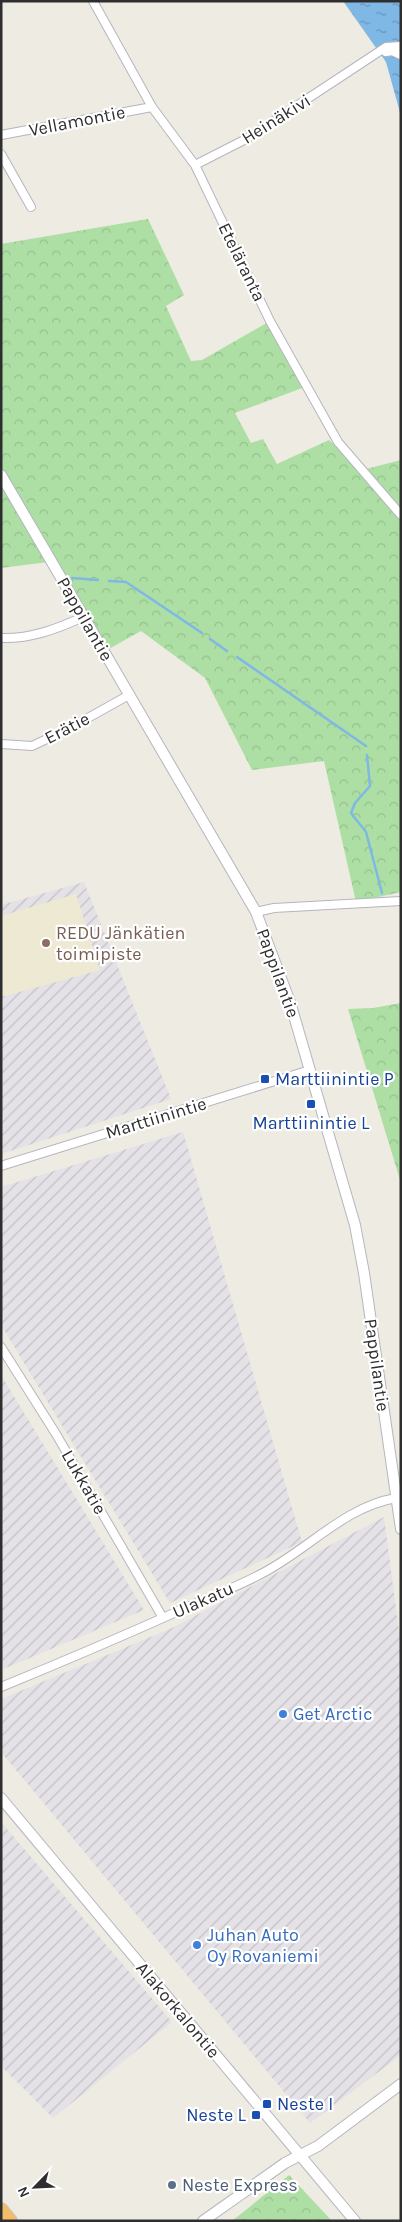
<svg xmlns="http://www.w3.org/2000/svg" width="402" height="2222" font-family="Karla,sans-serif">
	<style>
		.industrial { fill: url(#industrial-furrows) }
		.education { fill: #ede9d3 }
		.forest { fill: url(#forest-crowns) }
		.water { fill: url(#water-ripples) }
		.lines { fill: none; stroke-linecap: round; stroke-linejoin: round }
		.stream { stroke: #7fb7e5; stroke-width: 2.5 }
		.street-casing { stroke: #b5b5c0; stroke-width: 10 }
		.secondary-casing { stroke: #b5b5c0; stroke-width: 12 }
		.highway-casing { stroke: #c9c9c9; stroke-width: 16 }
		.street { stroke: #fff; stroke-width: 8 }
		.secondary { stroke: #fff; stroke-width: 10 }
		.highway { stroke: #f1bd6a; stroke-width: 14 }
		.education-dot { fill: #8d6e63; stroke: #fff; stroke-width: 2 }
		.transit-dot { fill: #1a4fb4; stroke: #fff; stroke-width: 2 }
		.shop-dot { fill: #3f7fe0; stroke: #fff; stroke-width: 2 }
		.service-dot { fill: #5c6f8a; stroke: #fff; stroke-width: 2 }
		.labels { text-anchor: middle; stroke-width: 4.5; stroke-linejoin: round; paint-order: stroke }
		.street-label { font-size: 18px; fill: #2e2e2e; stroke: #fff }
		.education-label { font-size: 18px; fill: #785e54; stroke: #fff; text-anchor: start }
		.transit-label { font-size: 18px; fill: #164399; stroke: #fff; text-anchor: start }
		.shop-label { font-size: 18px; fill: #366cbe; stroke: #fff; text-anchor: start }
		.service-label { font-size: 18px; fill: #4e5e75; stroke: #fff; text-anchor: start }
	</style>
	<defs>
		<pattern id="industrial-furrows" width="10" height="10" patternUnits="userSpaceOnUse" patternTransform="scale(1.25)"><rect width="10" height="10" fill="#e4e1e7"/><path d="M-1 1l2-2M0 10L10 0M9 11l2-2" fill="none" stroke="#c4c1c6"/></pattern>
		<pattern id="forest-crowns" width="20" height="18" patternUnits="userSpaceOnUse" patternTransform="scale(1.25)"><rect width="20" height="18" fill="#addfa4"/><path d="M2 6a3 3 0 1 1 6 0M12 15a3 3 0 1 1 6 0" fill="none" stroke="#95c08e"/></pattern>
		<pattern id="water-ripples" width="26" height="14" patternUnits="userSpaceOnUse" patternTransform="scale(1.25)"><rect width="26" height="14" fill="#7fb7e5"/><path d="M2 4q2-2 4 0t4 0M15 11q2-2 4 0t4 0" fill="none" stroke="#6895ba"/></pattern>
	</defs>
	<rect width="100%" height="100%" fill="#eeebe2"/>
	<path class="industrial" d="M84,882L171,1099L1,1154V905Z
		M183,1132L302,1542L170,1603L1,1325V1187Z
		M1,1375L144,1610L1,1670Z
		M384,1517L401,1647V2055L310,2123L1,1752V1699L170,1629Z
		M1,1822L172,2022L53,2118L1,2066Z"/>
	<path class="education" d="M76,894L100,970L1,997V916Z"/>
	<path class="forest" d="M148,219L184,295L166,306L191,361L202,360L270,321L305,387L235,413L251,443L263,439L277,464L329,440L362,470L401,460V892L356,902L324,761L252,770L205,678L141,631L107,650L56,561L1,568V244Z
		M401,1003V1183L348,1009L373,1008Z
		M289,2175L332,2221H232Z"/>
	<path class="water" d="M343,1H401V116L386,62Z"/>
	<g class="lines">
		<path class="stream" d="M72,578L98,580
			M109,581L126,582L202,633
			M210,639L227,651
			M237,657L366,746
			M367,755L370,786L355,803L351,813L366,832L382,893"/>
		<g class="street-casing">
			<path id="street" d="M93,1L152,107L195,165L270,321L338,442L401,515
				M386,52L392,51L401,55
				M1,135L152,107
				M1,154L31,207
				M195,165L248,138L386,47L401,46
				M1,638C30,639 57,629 83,617
				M1,744L32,746L70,728L129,695
				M256,912L274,908L401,901
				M1,1166L310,1070
				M1,1347L56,1434L163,1618
				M1,1687C62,1662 123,1636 183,1609C208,1598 234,1588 259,1575C306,1552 343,1507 396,1498"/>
		</g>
		<g class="secondary-casing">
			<path id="secondary" d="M1,475L256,912L290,1002L355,1225L364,1273L401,1529
				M1,1798L355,2221
				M203,2221L285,2163L318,2146L401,2084"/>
		</g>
		<g class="highway-casing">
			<path id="highway" d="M1,2210L10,2221"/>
		</g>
		<use href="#street" class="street"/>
		<use href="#secondary" class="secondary"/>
		<use href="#highway" class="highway"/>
	</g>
	<circle class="education-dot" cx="46" cy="943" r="5"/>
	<g class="transit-dot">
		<rect x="260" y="1074" width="10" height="10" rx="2.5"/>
		<rect x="306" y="1099" width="10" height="10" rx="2.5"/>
		<rect x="262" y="2099" width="10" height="10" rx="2.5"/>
		<rect x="251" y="2110" width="10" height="10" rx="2.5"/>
	</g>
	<g class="shop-dot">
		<circle cx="283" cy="1714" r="5"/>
		<circle cx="197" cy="1945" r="5"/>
	</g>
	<circle class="service-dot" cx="172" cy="2185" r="5"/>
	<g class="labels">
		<g class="street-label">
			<text transform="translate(276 119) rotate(-32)" y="6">Heinäkivi</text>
			<text transform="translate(77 121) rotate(-11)" y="6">Vellamontie</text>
			<text transform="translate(242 262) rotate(64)" y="6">Eteläranta</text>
			<text transform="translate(85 619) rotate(60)" y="6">Pappilantie</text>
			<text transform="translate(67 728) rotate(-27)" y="6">Erätie</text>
			<text transform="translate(278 973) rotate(70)" y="6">Pappilantie</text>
			<text transform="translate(156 1118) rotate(-17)" y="6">Marttiinintie</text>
			<text transform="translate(377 1365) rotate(82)" y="6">Pappilantie</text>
			<text transform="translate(84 1482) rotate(60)" y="6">Lukkatie</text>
			<text transform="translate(203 1600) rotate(-24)" y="6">Ulakatu</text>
			<text transform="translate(178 2010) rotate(50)" y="6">Alakorkalontie</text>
		</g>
		<g class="education-label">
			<text x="56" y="939">REDU Jänkätien<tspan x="56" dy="21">toimipiste</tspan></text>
		</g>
		<g class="transit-label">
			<text x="275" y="1085">Marttiinintie P</text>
			<text x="311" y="1129" text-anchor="middle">Marttiinintie L</text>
			<text x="277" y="2110">Neste I</text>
			<text x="246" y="2121" text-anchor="end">Neste L</text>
		</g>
		<g class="shop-label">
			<text x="293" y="1720">Get Arctic</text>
			<text x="207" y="1941">Juhan Auto<tspan x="207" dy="21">Oy Rovaniemi</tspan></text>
		</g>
		<g class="service-label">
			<text x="182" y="2191">Neste Express</text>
		</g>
	</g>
	<rect width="402" height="2222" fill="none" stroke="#2e2e2e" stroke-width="5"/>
	<g transform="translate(35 2187) rotate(246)" stroke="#ffffff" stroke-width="4" paint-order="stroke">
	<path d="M0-4L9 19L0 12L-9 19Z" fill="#2e2e2e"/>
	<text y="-8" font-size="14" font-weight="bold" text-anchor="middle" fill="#2e2e2e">N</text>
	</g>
</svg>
